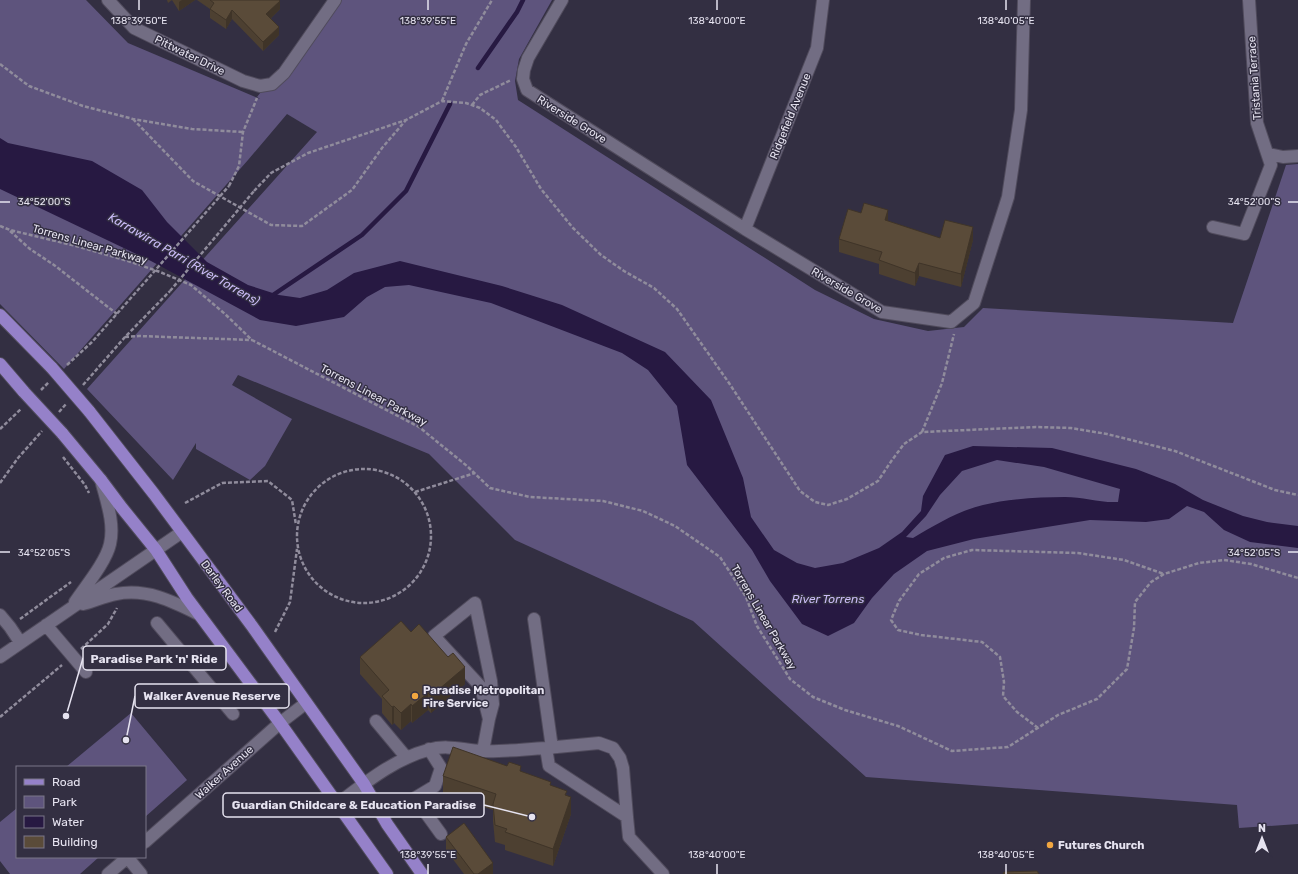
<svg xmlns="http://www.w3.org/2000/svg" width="1298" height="874" font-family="Rubik,sans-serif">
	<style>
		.green { fill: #5e547d }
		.water { fill: #271942; fill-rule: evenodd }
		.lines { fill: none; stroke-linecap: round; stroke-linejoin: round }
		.stream { stroke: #271942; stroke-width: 4.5 }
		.minor-casing { stroke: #504b5c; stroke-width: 14 }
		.major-casing { stroke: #504b5c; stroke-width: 14 }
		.path { stroke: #908c9c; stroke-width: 2.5; stroke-dasharray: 4 2; stroke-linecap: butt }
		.minor { stroke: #726d83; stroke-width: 12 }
		.major { stroke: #9581c9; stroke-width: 12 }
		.major-bridge-casing { stroke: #504b5c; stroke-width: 14; stroke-linecap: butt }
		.path-bridge { stroke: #908c9c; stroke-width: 2.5; stroke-dasharray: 4 2; stroke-linecap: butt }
		.major-bridge { stroke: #9581c9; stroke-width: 12 }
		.wall { fill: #4d4031 }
		.shaded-wall { fill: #3f3428 }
		.building { fill: #5a4b39; stroke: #3f3428 }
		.ticks { fill: none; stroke: #e6e3f0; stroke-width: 1.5 }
		.poi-dot { fill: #f1a640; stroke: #332f42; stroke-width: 1.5 }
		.labels { text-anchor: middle; stroke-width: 3; stroke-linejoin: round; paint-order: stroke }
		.street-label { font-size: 11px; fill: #e6e3f0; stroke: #332f42 }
		.poi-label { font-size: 11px; font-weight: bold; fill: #e6e3f0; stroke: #332f42; text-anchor: start }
		.water-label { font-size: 12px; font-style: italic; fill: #cbbcf8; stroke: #332f42 }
		.ticks-label { font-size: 10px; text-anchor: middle; fill: #e6e3f0; stroke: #332f42; stroke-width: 3; stroke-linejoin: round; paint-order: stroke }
		.leader { fill: none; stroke: #e6e3f0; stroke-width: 1.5 }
		.callout-dot { fill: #e6e3f0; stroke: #332f42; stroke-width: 1.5 }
		.callout { fill: #332f42; stroke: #e6e3f0; stroke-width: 1.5 }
		.callout-label { font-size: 12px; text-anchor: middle; font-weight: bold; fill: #e6e3f0 }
	</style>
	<rect width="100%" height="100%" fill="#332f42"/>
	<path class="green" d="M0,0H86L128,43L260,99L257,97L333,0H552L519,59L515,81L518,100L815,290L874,319L928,331L964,327L983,308L1233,323L1286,165L1298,164V824L1239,828L1237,805L866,777L693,621L515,540L429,454L238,375L232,385L292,419L265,466L250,480L196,449V443L173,480L87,389L317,132L287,114L248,160L64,369L0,304Z
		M131,713L187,780L145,817V767H66Z
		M17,808V857H99L80,874H10L0,861V822Z"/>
	<path class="water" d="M0,138L8,143L92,161L142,190L167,222L207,262L248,285L279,295L300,298L327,290L354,273L400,261L502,286L562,305L665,352L711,400L743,478L751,517L774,550L797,563L815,568L843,563L879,548L902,532L921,511L923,496L945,455L973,446L1052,448L1136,469L1175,484L1203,500L1243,516L1267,522L1298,526V548L1250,542L1224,530L1204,512L1187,506L1169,519L1146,522L1090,520L974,539L927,551L894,574L872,598L854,623L828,636L802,624L770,581L752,550L687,465L677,406L648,370L622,353L491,303L409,285L385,287L367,297L344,317L296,326L260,320L151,261L0,189ZM997,460L1044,467L1120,489L1118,502C1100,503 1083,497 1065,497C1039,497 1008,499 983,505C958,511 935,525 913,538L906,537L926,516L940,495L962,471Z"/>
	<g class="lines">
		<path class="stream" d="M478,68L517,12L523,0
			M270,297L362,235L406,191L450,104"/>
		<g class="minor-casing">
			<path id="minor" d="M108,0L134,28L243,81L260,86L272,84L284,73L335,0
				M562,0L528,58L524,70L523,79L527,90L745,229L882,312L951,322L974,303L1008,197L1021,110L1024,0
				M1269,154L1283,157L1298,156
				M1213,227L1244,234L1271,165L1257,123L1249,0
				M745,229L817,48L823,0
				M75,602C85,587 106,562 110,544C115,523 106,500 101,480
				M83,604C94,601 105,596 116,594C146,588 172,601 198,614
				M0,615L10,627L20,642
				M534,619L552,748
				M157,623L233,714
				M46,625L86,672
				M0,657L182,532
				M376,721L406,757
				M546,748L599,743L613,748L620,758L623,768L627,817
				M429,749L441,768L435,786L415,798L441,834
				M483,751L489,719L481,687L434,636L475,603L491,681L493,704L489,719
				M337,804C364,784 394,759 428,750C447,744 463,750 482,751C503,752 525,749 546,748L549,766L627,817L629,837L663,874
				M145,842L280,723L306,703
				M128,858L141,874
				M108,874L128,857"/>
		</g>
		<g class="major-casing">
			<path id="major" d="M0,315L52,368
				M0,364L24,392
				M89,411L154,494L252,626L364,784L387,824L422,874
				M62,433L101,480L122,508L156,550L187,598L280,723L387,874"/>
		</g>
		<path class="path" d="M0,64L29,86L83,106L133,119L192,129L243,132
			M442,101L466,44L492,0
			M472,105L480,95L511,80
			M133,119L193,181L271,225L302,226L352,190L382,148L406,120
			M229,186L239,166L243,132L257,98
			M254,191L271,173L308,153L406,120L442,101L466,103L480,108L496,120L516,147L541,189L573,228L601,255L624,271L654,288L677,309L729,383L800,491L815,502L828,505L847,499L878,481L892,460L904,444L922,432L1036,427L1071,428L1107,434L1175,451L1275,490L1298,495
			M0,226L10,230L76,246L128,261L160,272L191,285L225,314L252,340L419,427L467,466L490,488L530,497L603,501L643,511L675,526L720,557L746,597L757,626L790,679L813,697L845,710L898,726L952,751L1008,747L1058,715L1097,699L1127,669L1134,628L1135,602L1151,582L1164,574L1199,563L1224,560L1251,564L1298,578
			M10,231L30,249L54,265L117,314
			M125,337L139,336L252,340
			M67,365L92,342L145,282
			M83,385L125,337L170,291
			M41,390L49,382
			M59,412L66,404
			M0,429L21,409
			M922,432L942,383L954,334
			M63,457L85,485L89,493
			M297 536a67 67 0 1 1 134 0a67 67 0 1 1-134 0Z
			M0,483L18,458L42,431
			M415,492L475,473
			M185,503L222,483L268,481L292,500L296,525
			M20,619L71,582
			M275,632L290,602L297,549
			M81,649L108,624L117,608
			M0,717L62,665
			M1038,728L1017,712L1003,696L1004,682L1000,657L982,642L921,635L898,630L891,620L899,601L919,574L944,558L972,550L1078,553L1124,560L1164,574"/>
		<use href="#minor" class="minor"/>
		<use href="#major" class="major"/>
		<g class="major-bridge-casing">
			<path id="major-bridge" d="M52,368L89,411
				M24,392L62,433"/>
		</g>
		<path class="path-bridge" d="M145,282L229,186
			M170,291L254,191"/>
		<use href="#major-bridge" class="major-bridge"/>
	</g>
	<path class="wall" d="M167,0H195L179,11L172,0L168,3Z
		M197,0H279L280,9L271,18L279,35L263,51L232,19L226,29L210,18V9Z
		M861,213L888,221L940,238L973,240L961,287L919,276L915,286L879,274V264L839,252V239Z
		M411,632L465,684L431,713L428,710L412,723L411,721L401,730L394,723L392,725L382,713V699L360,674V657Z
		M521,772L551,786L567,795L571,814L553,866L505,850V845L495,842L493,821V810L443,793V776Z
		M446,837L493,874H464L446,850Z"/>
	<path class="shaded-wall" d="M182,0H195L179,11V2Z
		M280,1V9L266,23V14Z
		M232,10V19L226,29V20Z
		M279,27V35L263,51V42Z
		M888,210V223L885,220Z
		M973,227V240L961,287V274Z
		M919,263V276L915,286V273Z
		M465,667V684L431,713V696Z
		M428,693V710L412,723V706Z
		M411,704V721L401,730V713Z
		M394,706V723L392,725V707Z
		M571,797V814L553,866V849Z
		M493,863V874H478Z"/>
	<path class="building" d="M210,0H279L280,1L266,14L279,27L263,42L232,10L226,20L210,9L214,3Z
		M864,203L888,210L885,220L940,238L945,220L973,227L961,274L919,263L915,273L879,260L882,252L839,239L848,209L861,213Z
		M401,621L411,632L419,624L448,657L453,653L465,667L431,696L428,693L412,706L411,704L401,713L394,706L392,707L382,696L389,690L360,657Z
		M453,747L507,766L509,762L521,766L520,771L551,782L550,785L567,791L565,795L571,797L553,849L505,832L507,829L495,825L493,804L496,794L443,776Z
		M464,823L493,863L478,874H474L446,837Z
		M1037,871L1039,874H1003L1004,872Z"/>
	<path class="ticks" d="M139,0V10M428,0V10M717,0V10M1006,0V10M0,202H10M1288,202H1298M0,552H10M1288,552H1298M428,864V874M717,864V874M1006,864V874"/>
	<g class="poi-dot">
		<circle cx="415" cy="696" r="4"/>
		<circle cx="1050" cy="845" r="4"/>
	</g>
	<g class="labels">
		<g class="street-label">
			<text transform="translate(190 55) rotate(26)" y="4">Pittwater Drive</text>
			<text transform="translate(1254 78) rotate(-94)" y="4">Tristania Terrace</text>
			<text transform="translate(790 116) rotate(-68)" y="4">Ridgefield Avenue</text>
			<text transform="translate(572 119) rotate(32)" y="4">Riverside Grove</text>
			<text transform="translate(90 244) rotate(16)" y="4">Torrens Linear Parkway</text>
			<text transform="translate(847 290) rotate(30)" y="4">Riverside Grove</text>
			<text transform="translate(374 395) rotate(28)" y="4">Torrens Linear Parkway</text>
			<text transform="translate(222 586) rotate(53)" y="4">Darley Road</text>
			<text transform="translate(764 617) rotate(60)" y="4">Torrens Linear Parkway</text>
			<text transform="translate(224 772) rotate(-42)" y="4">Walker Avenue</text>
		</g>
		<g class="poi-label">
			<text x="423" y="694">Paradise Metropolitan<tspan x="423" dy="13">Fire Service</tspan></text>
			<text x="1058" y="849">Futures Church</text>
		</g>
		<g class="water-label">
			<text transform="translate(184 259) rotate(30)" y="4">Karrawirra Parri (River Torrens)</text>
			<text x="828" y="603">River Torrens</text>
		</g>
	</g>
	<g class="ticks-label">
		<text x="139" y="24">138°39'50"E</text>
		<text x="428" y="24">138°39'55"E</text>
		<text x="717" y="24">138°40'00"E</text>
		<text x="1006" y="24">138°40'05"E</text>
		<text x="44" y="205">34°52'00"S</text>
		<text x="1254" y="205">34°52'00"S</text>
		<text x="44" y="556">34°52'05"S</text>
		<text x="1254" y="556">34°52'05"S</text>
		<text x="428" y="858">138°39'55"E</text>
		<text x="717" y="858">138°40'00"E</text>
		<text x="1006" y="858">138°40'05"E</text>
	</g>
	<path class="leader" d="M66 716L83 658M126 740L135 696M532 817L484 805"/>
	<g class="callout-dot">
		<circle cx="66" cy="716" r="4"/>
		<circle cx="126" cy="740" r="4"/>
		<circle cx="532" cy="817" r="4"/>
	</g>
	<g class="callout">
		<rect x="83" y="646" width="143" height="24" rx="4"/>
		<rect x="135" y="684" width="154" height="24" rx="4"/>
		<rect x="223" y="793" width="261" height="24" rx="4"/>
	</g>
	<g class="callout-label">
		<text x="154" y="663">Paradise Park 'n' Ride</text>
		<text x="212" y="700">Walker Avenue Reserve</text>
		<text x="354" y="809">Guardian Childcare &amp; Education Paradise</text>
	</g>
	<rect x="16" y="766" width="130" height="92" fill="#332f42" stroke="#7b7788"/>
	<rect x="24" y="779" width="20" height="6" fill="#9581c9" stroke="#7b7788"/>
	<text x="52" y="786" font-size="12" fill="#e6e3f0">Road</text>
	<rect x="24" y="796" width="20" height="12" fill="#5e547d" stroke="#7b7788"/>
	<text x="52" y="806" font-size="12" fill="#e6e3f0">Park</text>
	<rect x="24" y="816" width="20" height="12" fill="#271942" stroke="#7b7788"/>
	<text x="52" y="826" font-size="12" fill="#e6e3f0">Water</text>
	<rect x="24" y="836" width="20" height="12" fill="#5a4b39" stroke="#7b7788"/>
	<text x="52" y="846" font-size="12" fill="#e6e3f0">Building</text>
	<g transform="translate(1262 838)" stroke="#332f42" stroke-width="3" paint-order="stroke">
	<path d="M0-3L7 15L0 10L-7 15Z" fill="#e6e3f0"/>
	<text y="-6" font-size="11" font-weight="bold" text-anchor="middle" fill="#e6e3f0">N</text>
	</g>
</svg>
